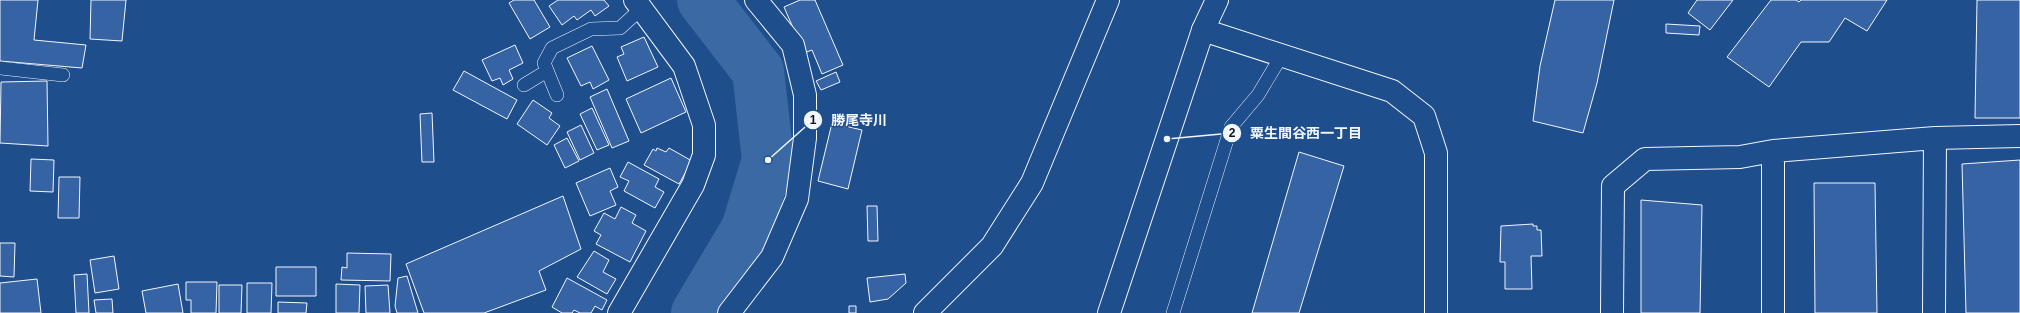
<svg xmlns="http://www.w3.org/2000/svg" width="2020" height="313" font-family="Arial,'Noto Sans JP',sans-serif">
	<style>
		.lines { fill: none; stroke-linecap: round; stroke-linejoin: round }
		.river { stroke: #3b69a3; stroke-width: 52 }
		.building { fill: #3563a3; stroke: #f2f6ff }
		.lane-casing { stroke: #f2f6ff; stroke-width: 14 }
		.street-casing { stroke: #f2f6ff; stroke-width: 24 }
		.secondary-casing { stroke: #f2f6ff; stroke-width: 24 }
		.lane { stroke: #1f4e8c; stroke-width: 13 }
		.street { stroke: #1f4e8c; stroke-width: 22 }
		.secondary { stroke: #1f4e8c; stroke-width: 22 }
		.leader { fill: none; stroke: #f2f6ff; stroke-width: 1.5 }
		.callout-dot { fill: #f2f6ff; stroke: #1f4e8c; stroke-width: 1.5 }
		.mark-label { font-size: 12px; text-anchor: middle; font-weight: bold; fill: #111 }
		.callout-label { font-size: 14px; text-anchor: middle; font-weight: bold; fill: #f2f6ff; stroke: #1f4e8c; stroke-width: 3; stroke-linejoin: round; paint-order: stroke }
	</style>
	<rect width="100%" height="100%" fill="#1f4e8c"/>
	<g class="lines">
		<path class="river" d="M697,313L747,229L768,160L758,71L703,0"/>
	</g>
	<path class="building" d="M0,0H38L34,40L86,45L82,68L0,61Z
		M91,0H126L122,41L90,39Z
		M514,0H534L550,27L530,39L509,3Z
		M558,0H604L609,6L595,16L591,10L577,20L574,16L562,25L549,6Z
		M800,0H815L843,65L822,74L812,50L804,53L784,7Z
		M1555,0H1614L1597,83L1583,133L1533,121L1540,66Z
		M1697,0H1733L1710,30L1688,13Z
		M1771,0H1796L1799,2L1801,0H1887L1867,31L1845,18L1829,42H1801L1769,87L1727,57Z
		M1977,0H2020V118H1975Z
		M1666,24L1700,26L1699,35L1666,33Z
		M644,37L658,67L627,81L617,57L624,54L621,47Z
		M515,45L523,63L509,70L513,79L503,85L500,78L492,81L482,60Z
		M592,46L609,80L593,89L590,82L581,86L567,58Z
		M464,71L517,100L507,119L453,90Z
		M836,72L840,82L821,90L816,81Z
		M671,78L686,112L641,133L626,99Z
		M47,81L48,146L0,143L1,82Z
		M607,89L629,141L612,148L590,97Z
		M533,100L552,113L549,118L560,126L547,145L517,124Z
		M592,108L609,145L597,150L580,114Z
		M432,113L434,162H422L420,114Z
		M832,123L862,130L848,189L818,181Z
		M581,125L594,153L580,160L567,132Z
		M567,138L579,161L565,168L554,145Z
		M657,148L666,152L669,148L692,161L679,184L644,165L653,149L656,151Z
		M1299,152L1344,166L1299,313H1252Z
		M31,159L54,160L53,192L30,191Z
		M2020,160V313H1966L1962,164Z
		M628,162L659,179L655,187L664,192L655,208L624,191L629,181L620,177Z
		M610,168L618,187L610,191L616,205L590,216L576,183Z
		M59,177H80L79,218H58Z
		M1814,183H1875L1877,313H1815Z
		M563,196L581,249L539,271L546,290L484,313H424L406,264Z
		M1641,200L1702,205L1700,313H1641Z
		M867,206H877L878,241H868Z
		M621,207L636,215L632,223L646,231L630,262L596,244L601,235L594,231L604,213L615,219Z
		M1533,224V226H1537V230H1541L1542,256H1531L1532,289H1505V262H1500L1501,226Z
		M0,243H15L14,277L0,276Z
		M594,251L609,260L603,272L616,279L607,294L577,277Z
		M347,253L391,254L390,281L341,280L342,267L347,268Z
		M114,256L119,289L95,293L90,260Z
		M276,267H316V296H276Z
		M87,274L89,313H76L74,275Z
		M905,274L906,283L888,299L870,302L867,278Z
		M407,276L418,313H397L395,306L398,278Z
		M567,278L607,300L602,310L595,306L591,313H580L574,310L572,313H562L552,307Z
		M37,279L41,313H0V283Z
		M186,282H217L216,313H191V300H186Z
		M247,283H272L271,313H247Z
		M178,284L183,313H146L142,291Z
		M336,284L360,285L359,313H336Z
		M219,285H242L241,313H219Z
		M388,285L390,313H366L365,286Z
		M112,299L113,313H96L94,300Z
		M278,302L307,303L306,313H278Z
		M849,306H856V313H849Z"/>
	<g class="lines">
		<g class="lane-casing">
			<path id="lane" d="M0,68L63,75
				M524,85L547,71
				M557,95L544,63L552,48L591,29L620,28L643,7
				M1173,313L1231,127L1258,95L1282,55"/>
		</g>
		<g class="street-casing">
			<path id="street" d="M1203,30L1392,91L1424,116L1436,153V313
				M1773,151V313
				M619,313L693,185L704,155V125L684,66L635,0
				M729,313L772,257L797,199L805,138V95L793,45L756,0
				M1612,313L1613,186L1645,159L1740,157L1773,151L1935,138L2020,136
				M1934,313L1935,138"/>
		</g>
		<g class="secondary-casing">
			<path id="secondary" d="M925,313L992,246L1032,183L1108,0
				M1109,313L1203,30L1217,0"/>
		</g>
		<use href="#lane" class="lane"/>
		<use href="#street" class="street"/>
		<use href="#secondary" class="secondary"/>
	</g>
	<path class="leader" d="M768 160L813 120M1167 139L1232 133"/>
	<g class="callout-dot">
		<circle cx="768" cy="160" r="4"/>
		<circle cx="1167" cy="139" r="4"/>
		<circle cx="813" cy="120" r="10"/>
		<circle cx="1232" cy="133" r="10"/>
	</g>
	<g class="mark-label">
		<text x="813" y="124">1</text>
		<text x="1232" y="137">2</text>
	</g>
	<g class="callout-label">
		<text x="859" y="125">勝尾寺川</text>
		<text x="1306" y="138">粟生間谷西一丁目</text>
	</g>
</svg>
